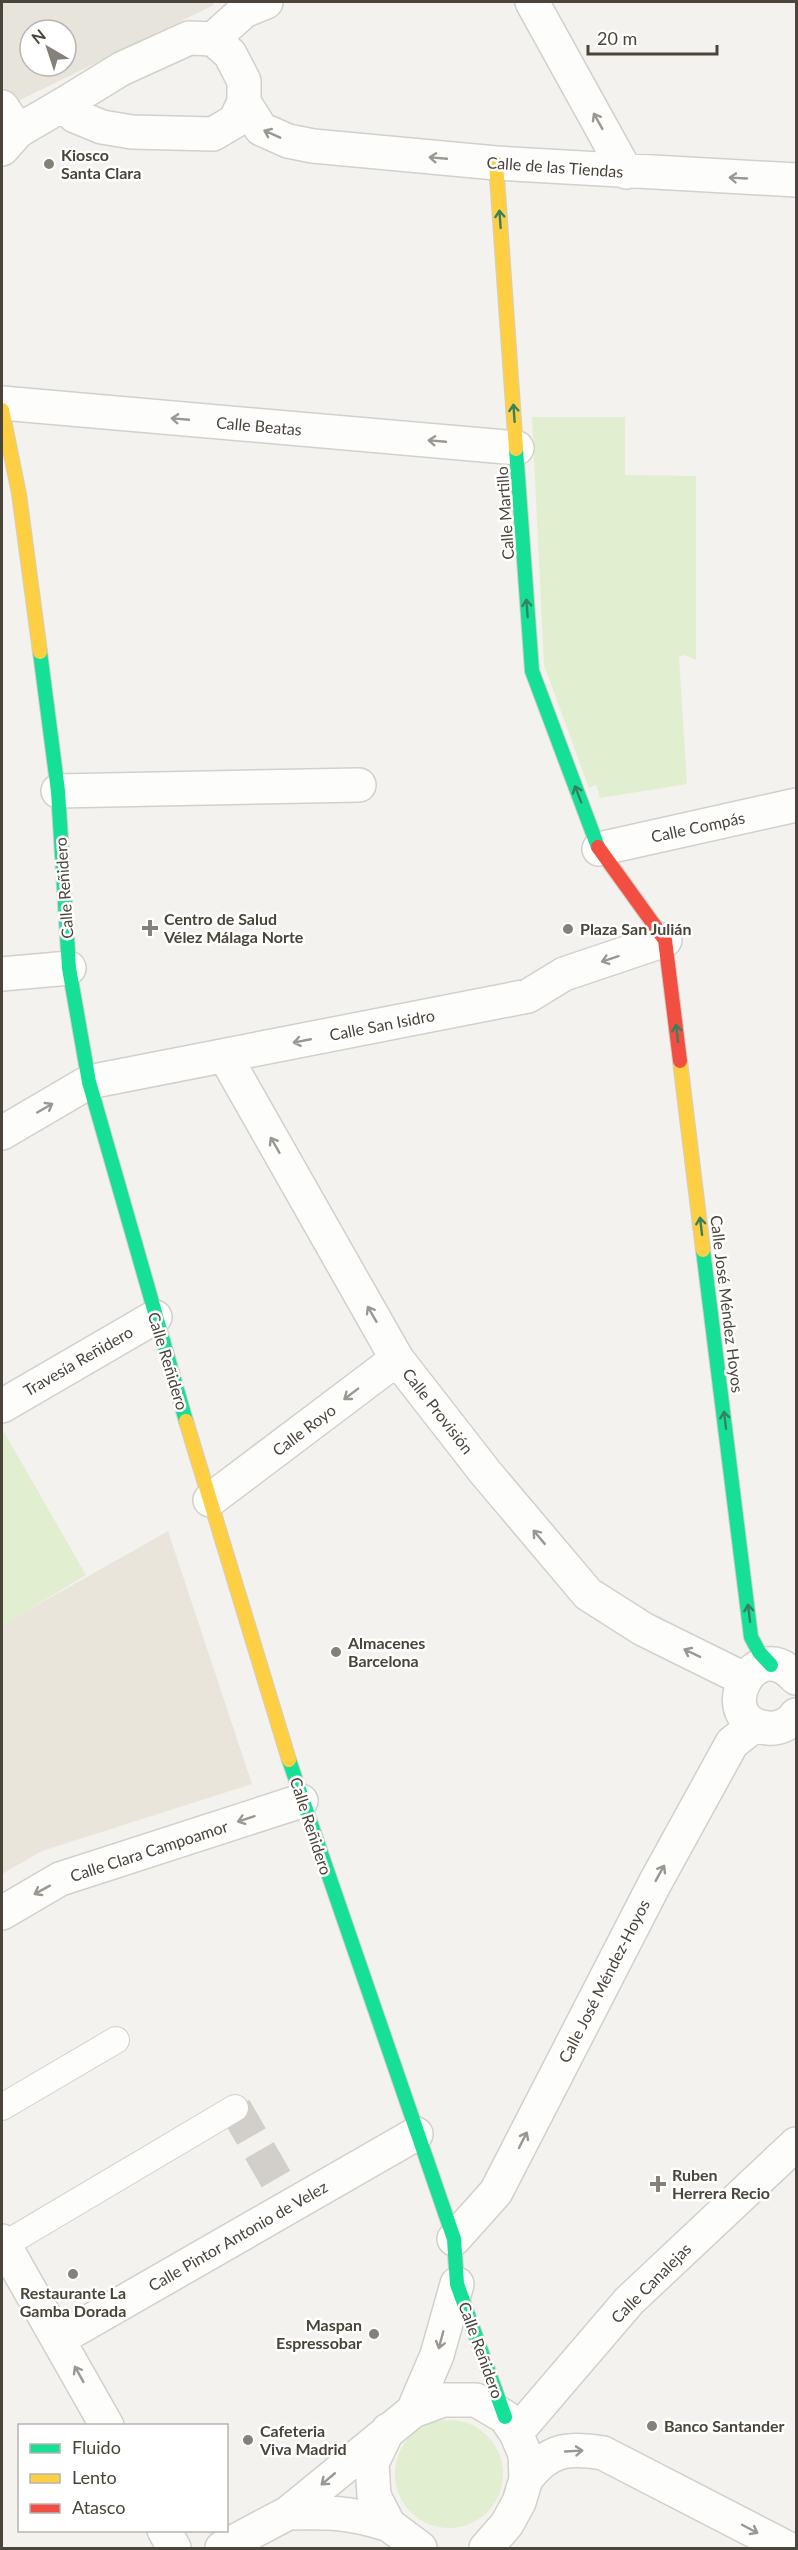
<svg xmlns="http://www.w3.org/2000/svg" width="798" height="2550" font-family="Lato,sans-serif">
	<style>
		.residential { fill: #e7e4dc; fill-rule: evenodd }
		.education { fill: #eae5da }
		.green { fill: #e1eecf }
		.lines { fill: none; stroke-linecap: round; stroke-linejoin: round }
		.street-tunnel { stroke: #d2cfca; stroke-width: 33; stroke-dasharray: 33 16; stroke-linecap: butt }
		.lane-casing { stroke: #d2d0cb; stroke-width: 28 }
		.street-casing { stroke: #d2d0cb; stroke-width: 36 }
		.fast-casing { stroke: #d3cfc5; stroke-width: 16 }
		.slow-casing { stroke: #d3cfc5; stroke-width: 16 }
		.jam-casing { stroke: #d3cfc5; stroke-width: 16 }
		.lane { stroke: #fdfdfc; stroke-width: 26 }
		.street { stroke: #fdfdfc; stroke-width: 33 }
		.fast { stroke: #16e098; stroke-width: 14 }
		.slow { stroke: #ffcf43; stroke-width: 14 }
		.jam { stroke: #f24e42; stroke-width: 14 }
		.oneway { stroke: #9b9791 }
		.oneway2 { stroke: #36825f }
		.poi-dot { fill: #868178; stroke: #fff; stroke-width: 2 }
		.labels { text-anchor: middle; stroke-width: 5; stroke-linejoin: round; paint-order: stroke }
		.poi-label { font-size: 16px; font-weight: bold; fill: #4b4439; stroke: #fff; text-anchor: start }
		.street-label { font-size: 16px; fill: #4b4439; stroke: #fff }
	</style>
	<rect width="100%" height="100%" fill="#f4f2ee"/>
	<path class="residential" d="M2,2H213L214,5L8,106L2,96ZM30,30H66V66H30Z"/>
	<path class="education" d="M168,1531L252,1784L42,1851L2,1874V1625Z"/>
	<path class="green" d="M532,417H625V475L696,476V660L685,655L679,657L687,784L600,798L596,785L589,788L544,665Z
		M4,1432L86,1575L2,1626V1434Z
		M395 2474a54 54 0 1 1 108 0a54 54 0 1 1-108 0Z"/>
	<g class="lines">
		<path class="street-tunnel" d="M235,2108L291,2205"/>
		<g class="lane-casing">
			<path id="lane" d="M2,2107L116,2040
				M4,2245L235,2108"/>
		</g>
		<g class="street-casing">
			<path id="street" d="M532,2L626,172
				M189,38L213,39L230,54L244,81V102L235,121L213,134L132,132L102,127L75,116L64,104L121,69Z
				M213,39L244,11L266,2
				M244,102L261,129L288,141L313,146L496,163L796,180
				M2,107L18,131
				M2,149L18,131L64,104
				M2,403L517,448
				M58,791L359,785
				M599,849L796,805
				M2,974L69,968
				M225,1056L397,1359L485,1472L588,1594L643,1629L744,1679
				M2,1133L89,1082L528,996L564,974L665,940
				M2,1406L155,1317
				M210,1500L397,1359
				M796,1678C753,1629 709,1723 768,1728C779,1729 790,1724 796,1715
				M2,1913L60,1879L301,1801
				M454,2239L496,2192L655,1883L732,1743L755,1725
				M2,2241L107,2426
				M59,2339L416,2134
				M413,2411L437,2355L457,2284
				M388,2430L372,2463L374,2496L389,2525L420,2548
				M516,2433L629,2301L796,2144
				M526,2479C549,2449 568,2447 603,2453L787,2548
				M288,2513C328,2512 351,2512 389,2525
				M164,2530L174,2548
				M222,2548L288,2513L413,2411L443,2400H476L505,2417L516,2433L525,2454L526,2479L519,2502L507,2524L486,2548"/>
		</g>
		<g class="fast-casing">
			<path id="fast" d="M516,449L532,671L598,847
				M40,652L58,791L69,968L89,1082L186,1421
				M703,1250L751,1637L759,1652L771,1665
				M289,1760L454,2239L457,2284L505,2417"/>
		</g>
		<g class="slow-casing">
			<path id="slow" d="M496,163L516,449
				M2,410L19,494L40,652
				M680,1061L703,1250
				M186,1421L289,1760"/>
		</g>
		<g class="jam-casing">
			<path id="jam" d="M598,847L665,940L680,1061"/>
		</g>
		<use href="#lane" class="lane"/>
		<use href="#street" class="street"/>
		<use href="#fast" class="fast"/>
		<use href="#slow" class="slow"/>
		<use href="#jam" class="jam"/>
	</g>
	<defs><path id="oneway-shaft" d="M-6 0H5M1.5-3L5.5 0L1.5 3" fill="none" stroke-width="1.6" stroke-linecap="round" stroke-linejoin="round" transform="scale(1.5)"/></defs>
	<g class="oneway">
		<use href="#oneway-shaft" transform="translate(598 121) rotate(-119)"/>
		<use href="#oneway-shaft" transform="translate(272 134) rotate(-156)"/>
		<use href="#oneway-shaft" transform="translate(438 158) rotate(-175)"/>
		<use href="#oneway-shaft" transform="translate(738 178) rotate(-177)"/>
		<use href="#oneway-shaft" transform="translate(180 419) rotate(-175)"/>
		<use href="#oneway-shaft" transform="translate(437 441) rotate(-175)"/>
		<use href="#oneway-shaft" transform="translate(610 959) rotate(162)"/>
		<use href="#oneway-shaft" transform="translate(302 1041) rotate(169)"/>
		<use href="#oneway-shaft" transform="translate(45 1108) rotate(-30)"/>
		<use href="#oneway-shaft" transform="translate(275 1145) rotate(-120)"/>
		<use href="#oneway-shaft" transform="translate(372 1314) rotate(-120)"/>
		<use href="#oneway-shaft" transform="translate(351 1394) rotate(143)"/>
		<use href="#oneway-shaft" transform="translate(539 1537) rotate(-130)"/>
		<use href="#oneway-shaft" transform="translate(692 1653) rotate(-154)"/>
		<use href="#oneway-shaft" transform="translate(246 1819) rotate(162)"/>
		<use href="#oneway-shaft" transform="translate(660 1873) rotate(-61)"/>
		<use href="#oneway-shaft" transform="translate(42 1890) rotate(151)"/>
		<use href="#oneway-shaft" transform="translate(523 2140) rotate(-63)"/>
		<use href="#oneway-shaft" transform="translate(441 2340) rotate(105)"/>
		<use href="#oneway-shaft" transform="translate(79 2374) rotate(-119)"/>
		<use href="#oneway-shaft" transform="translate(574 2451) rotate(-3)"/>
		<use href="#oneway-shaft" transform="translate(328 2479) rotate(140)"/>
		<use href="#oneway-shaft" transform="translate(750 2529) rotate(28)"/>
	</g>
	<g class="oneway2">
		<use href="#oneway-shaft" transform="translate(500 219) rotate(-94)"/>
		<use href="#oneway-shaft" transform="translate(514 413) rotate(-94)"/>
		<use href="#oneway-shaft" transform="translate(527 608) rotate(-94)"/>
		<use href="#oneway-shaft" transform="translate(578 794) rotate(-111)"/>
		<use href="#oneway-shaft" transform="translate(677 1033) rotate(-97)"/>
		<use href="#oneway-shaft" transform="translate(701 1226) rotate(-97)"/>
		<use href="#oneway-shaft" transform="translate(725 1420) rotate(-97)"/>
		<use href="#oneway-shaft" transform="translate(749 1613) rotate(-97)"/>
	</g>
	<g class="poi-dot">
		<circle cx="49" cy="164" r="6"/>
		<path d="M147 919h6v6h6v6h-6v6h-6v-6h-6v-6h6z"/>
		<circle cx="568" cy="929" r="6"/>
		<circle cx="336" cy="1652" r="6"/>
		<path d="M655 2175h6v6h6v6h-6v6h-6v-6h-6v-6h6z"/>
		<circle cx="73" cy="2274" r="6"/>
		<circle cx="374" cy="2334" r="6"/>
		<circle cx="652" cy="2426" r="6"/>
		<circle cx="248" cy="2440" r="6"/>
	</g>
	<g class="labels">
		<g class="poi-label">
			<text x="61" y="161">Kiosco<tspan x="61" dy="18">Santa Clara</tspan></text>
			<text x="164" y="925">Centro de Salud<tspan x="164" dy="18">Vélez Málaga Norte</tspan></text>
			<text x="580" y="935">Plaza San Julián</text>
			<text x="348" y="1649">Almacenes<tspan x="348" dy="18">Barcelona</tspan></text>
			<text x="672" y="2181">Ruben<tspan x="672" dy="18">Herrera Recio</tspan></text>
			<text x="73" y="2299" text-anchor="middle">Restaurante La<tspan x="73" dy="18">Gamba Dorada</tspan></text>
			<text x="362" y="2331" text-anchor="end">Maspan<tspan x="362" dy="18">Espressobar</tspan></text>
			<text x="664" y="2432">Banco Santander</text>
			<text x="260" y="2437">Cafeteria<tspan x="260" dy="18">Viva Madrid</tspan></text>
		</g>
		<g class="street-label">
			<text transform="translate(555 167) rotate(4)" y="6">Calle de las Tiendas</text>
			<text transform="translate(259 426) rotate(5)" y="6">Calle Beatas</text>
			<text transform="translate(505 513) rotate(-94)" y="6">Calle Martillo</text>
			<text transform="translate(698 827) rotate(-12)" y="6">Calle Compás</text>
			<text transform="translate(64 888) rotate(-94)" y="6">Calle Reñidero</text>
			<text transform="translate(382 1025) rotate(-11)" y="6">Calle San Isidro</text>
			<text transform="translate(727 1304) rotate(83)" y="6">Calle José Méndez Hoyos</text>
			<text transform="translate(78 1361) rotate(-30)" y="6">Travesía Reñidero</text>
			<text transform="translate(168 1361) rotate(73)" y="6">Calle Reñidero</text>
			<text transform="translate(438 1411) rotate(52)" y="6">Calle Provisión</text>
			<text transform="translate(304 1430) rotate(-37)" y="6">Calle Royo</text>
			<text transform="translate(311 1826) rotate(72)" y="6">Calle Reñidero</text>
			<text transform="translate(149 1851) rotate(-18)" y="6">Calle Clara Campoamor</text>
			<text transform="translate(604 1981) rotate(-63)" y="6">Calle José Méndez-Hoyos</text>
			<text transform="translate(238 2236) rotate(-30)" y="6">Calle Pintor Antonio de Velez</text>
			<text transform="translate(651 2283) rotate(-45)" y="6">Calle Canalejas</text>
			<text transform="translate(481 2350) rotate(70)" y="6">Calle Reñidero</text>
		</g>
	</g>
	<rect width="798" height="2550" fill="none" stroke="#4b4439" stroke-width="6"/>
	<rect x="18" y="2424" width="210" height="108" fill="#ffffff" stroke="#b7b4b0" stroke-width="1.5"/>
	<rect x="30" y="2444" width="30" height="9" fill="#16e098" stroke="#b7b4b0" stroke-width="1.5"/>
	<text x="72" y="2454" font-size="18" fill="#4b4439">Fluido</text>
	<rect x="30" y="2474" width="30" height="9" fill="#ffcf43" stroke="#b7b4b0" stroke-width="1.5"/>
	<text x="72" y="2484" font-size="18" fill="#4b4439">Lento</text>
	<rect x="30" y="2504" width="30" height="9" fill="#f24e42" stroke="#b7b4b0" stroke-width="1.5"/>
	<text x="72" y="2514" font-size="18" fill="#4b4439">Atasco</text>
	<g transform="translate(48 48) rotate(321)"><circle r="28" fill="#ffffff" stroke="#b7b4b0" stroke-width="1.5"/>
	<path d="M0-4.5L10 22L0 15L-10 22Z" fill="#868178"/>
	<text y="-9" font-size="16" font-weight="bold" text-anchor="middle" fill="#4b4439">N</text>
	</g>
	<path d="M588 45v9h129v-9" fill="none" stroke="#4b4439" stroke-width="3"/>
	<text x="597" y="45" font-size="18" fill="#4b4439" stroke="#ffffff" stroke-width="4.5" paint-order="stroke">20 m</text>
</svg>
